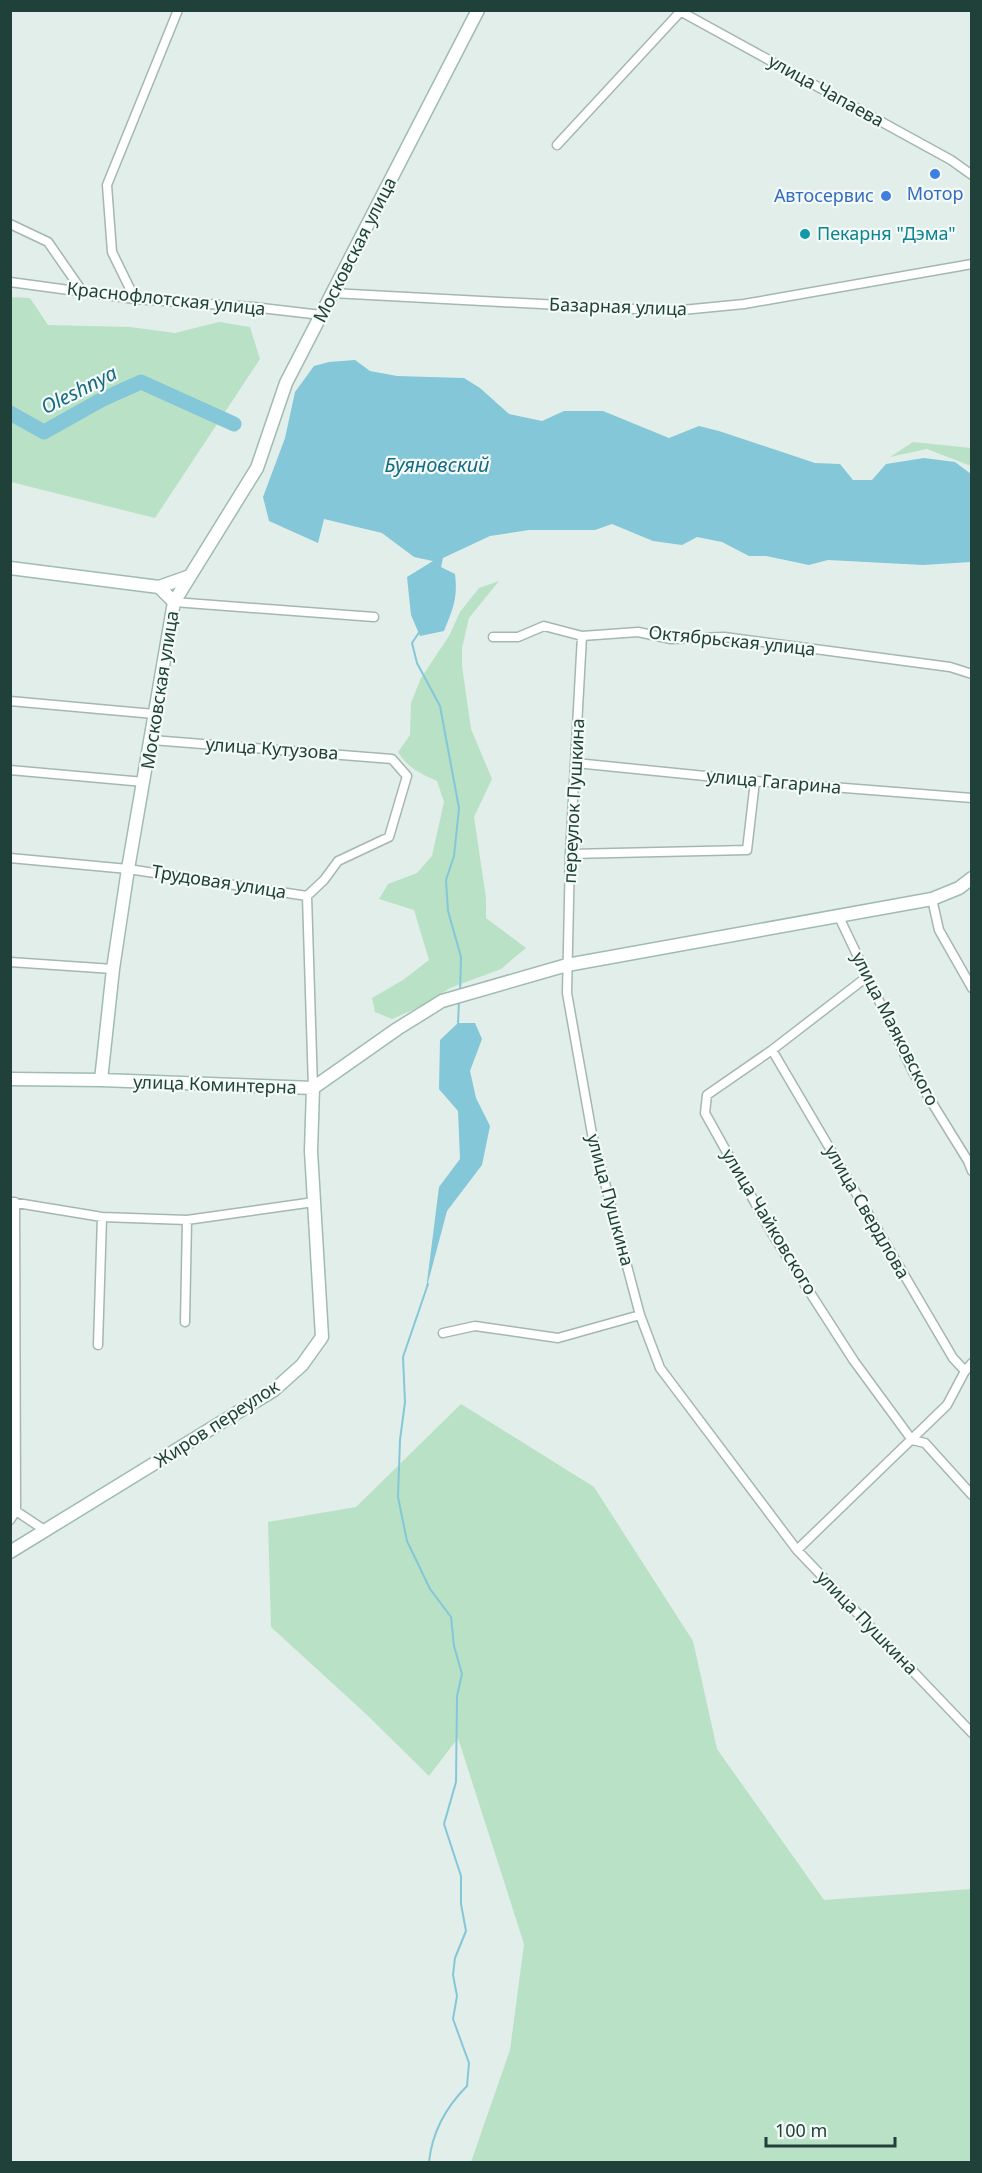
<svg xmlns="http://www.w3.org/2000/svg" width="982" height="2173" font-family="'Noto Sans',sans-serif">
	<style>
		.green { fill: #b9e1c6 }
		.water { fill: #84c7d8 }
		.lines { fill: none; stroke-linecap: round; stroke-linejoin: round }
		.stream { stroke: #84c7d8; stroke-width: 2 }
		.river { stroke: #84c7d8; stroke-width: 15 }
		.street-casing { stroke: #a4b7b1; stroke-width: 11 }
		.secondary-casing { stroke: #9fbbb2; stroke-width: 15 }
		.street { stroke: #fff; stroke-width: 8 }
		.secondary { stroke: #fff; stroke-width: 12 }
		.shop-dot { fill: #3f7fe0; stroke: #f3faf7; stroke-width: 2 }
		.culture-dot { fill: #0f9aa8; stroke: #f3faf7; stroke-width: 2 }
		.labels { text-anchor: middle; stroke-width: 4.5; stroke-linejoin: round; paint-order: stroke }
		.street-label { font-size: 18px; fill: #204139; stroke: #f3faf7 }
		.shop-label { font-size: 18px; fill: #366cbe; stroke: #f3faf7 }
		.culture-label { font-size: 18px; fill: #0d838f; stroke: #f3faf7; text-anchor: start }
		.water-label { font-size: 20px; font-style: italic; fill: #146b83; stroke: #f3faf7 }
	</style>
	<rect width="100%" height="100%" fill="#e2eee9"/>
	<path class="green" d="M10,297L30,298L48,325L130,327L175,333L219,322L250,327L260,359L155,518L11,482Z
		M913,442L971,448V466L927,449L890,457Z
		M499,581L469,618L462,648V666L471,729L492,779L474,817L486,898V918L526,948L501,969L450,988L424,1005L392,1019L375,1012L372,998L403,980L429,960L414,910L379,899L388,884L417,873L432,856L444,802L437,781C421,774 408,768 398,752L410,735L411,703L421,678L449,636L460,612L479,588Z
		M461,1404L594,1487L693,1641L717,1749L824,1900L971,1889V2162H471L510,2050L524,1944L458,1738L429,1776L366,1714L271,1627L268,1522L356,1507Z"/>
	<path class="water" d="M355,360L370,371L397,376L464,378L480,388L509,414L542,421L564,411H603L669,438L699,426L719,431L815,463L840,464L853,480H872L886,464L924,458L955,462L971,474V562L923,565L828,560L809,565L766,556H749L722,542L697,537L682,545L653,541L612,524L595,530H529L490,536L443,558L441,567L455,574C458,598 453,609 444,631L420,636L411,615L407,577L433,561L414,557L382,533L324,519L318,543L269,521L263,497L285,438L295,392L314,366L329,362Z
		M458,1023H475L482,1039L470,1071L476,1098L490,1126L482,1165L447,1211L426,1290L439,1187L460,1159L458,1111L439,1089L440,1040Z"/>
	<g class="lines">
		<path class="stream" d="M420,631L412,643L417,663L440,706L459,808L454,856L446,880L448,911L461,957L460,993
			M458,1023L459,1001
			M428,1284L403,1357L405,1402L400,1440L398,1497L407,1541L430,1589L451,1617L454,1646L462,1674L457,1696L456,1782L444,1824L461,1876V1904L466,1931L455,1958L453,1975L457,1996L453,2019L469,2063L467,2086C446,2107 432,2133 429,2162"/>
		<path class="river" d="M10,413L44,432L101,400L141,382L234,424"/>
		<g class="street-casing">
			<path id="street" d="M678,10L951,160L972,175
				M557,145L682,10
				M10,224L48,242L82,291
				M10,282L135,299L253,307L321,315
				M332,293L672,311L744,304L972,264
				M135,299L112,252L107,185L178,10
				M174,602L374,617
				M582,636L570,854L567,993L592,1134L640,1315L660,1368L797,1550L972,1733
				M493,637H518L544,626L582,636L638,632L671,639L724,637L950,667L972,674
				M10,701L154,714
				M152,740L392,759L407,776L389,837L338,861L324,880L307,896
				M576,763L755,781L972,798
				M10,770L144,782
				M570,854L747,850L755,781
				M10,858L128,869L307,896
				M307,896L313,1088
				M932,899L939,930L972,988
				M839,917L913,1072L968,1161L972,1171
				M10,962L113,969
				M868,976L772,1050L707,1095L705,1113L773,1235L854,1361L912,1440L925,1443L972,1495
				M772,1050L953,1358L965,1371
				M11,1202L102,1217L187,1220L314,1202
				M15,1202L16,1511L46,1531
				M185,1322L187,1220
				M443,1333L475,1326L558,1338L640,1315
				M98,1345L102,1217
				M10,1520L16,1511
				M797,1550L947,1405L965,1371L972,1363"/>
		</g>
		<g class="secondary-casing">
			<path id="secondary" d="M10,568L159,587L174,602
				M159,587L190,576
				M10,1079L101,1080L313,1088L397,1029L442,1001L567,965L932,899L959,888L972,878
				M101,1080L113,969L128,869L174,602L257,468L286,383L478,10
				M10,1552L274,1390L302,1365L322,1337L311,1151L313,1088"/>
		</g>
		<use href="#street" class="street"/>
		<use href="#secondary" class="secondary"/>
	</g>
	<g class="shop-dot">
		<circle cx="935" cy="174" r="6"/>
		<circle cx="886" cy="196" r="6"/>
	</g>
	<circle class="culture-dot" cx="805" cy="234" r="6"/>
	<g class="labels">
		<g class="street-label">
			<text transform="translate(826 91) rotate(29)" y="6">улица Чапаева</text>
			<text transform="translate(355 250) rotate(-63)" y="6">Московская улица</text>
			<text transform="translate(166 299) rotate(6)" y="6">Краснофлотская улица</text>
			<text transform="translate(618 307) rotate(2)" y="6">Базарная улица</text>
			<text transform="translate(732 641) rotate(6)" y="6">Октябрьская улица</text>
			<text transform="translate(160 690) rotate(-81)" y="6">Московская улица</text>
			<text transform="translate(272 749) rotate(4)" y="6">улица Кутузова</text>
			<text transform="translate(774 782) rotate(5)" y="6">улица Гагарина</text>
			<text transform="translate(574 801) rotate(-87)" y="6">переулок Пушкина</text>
			<text transform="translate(219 882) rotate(9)" y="6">Трудовая улица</text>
			<text transform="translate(895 1029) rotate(63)" y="6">улица Маяковского</text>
			<text transform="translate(215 1085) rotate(2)" y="6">улица Коминтерна</text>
			<text transform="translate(610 1200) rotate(75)" y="6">улица Пушкина</text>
			<text transform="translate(867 1212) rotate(60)" y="6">улица Свердлова</text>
			<text transform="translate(769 1222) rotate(59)" y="6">улица Чайковского</text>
			<text transform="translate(217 1424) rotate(-33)" y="6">Жиров переулок</text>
			<text transform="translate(867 1623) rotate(46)" y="6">улица Пушкина</text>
		</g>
		<g class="shop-label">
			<text x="935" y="200">Мотор</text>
			<text x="874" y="202" text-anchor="end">Автосервис</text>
		</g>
		<g class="culture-label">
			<text x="817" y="240">Пекарня "Дэма"</text>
		</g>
		<g class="water-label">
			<text transform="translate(79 390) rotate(-27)" y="7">Oleshnya</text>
			<text x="437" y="472">Буяновский</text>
		</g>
	</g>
	<rect width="982" height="2173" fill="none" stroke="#204139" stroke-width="24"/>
	<path d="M766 2137v9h129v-9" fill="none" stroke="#204139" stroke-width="3"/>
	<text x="775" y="2137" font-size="18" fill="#204139" stroke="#f3faf7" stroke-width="4.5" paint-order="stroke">100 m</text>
</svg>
